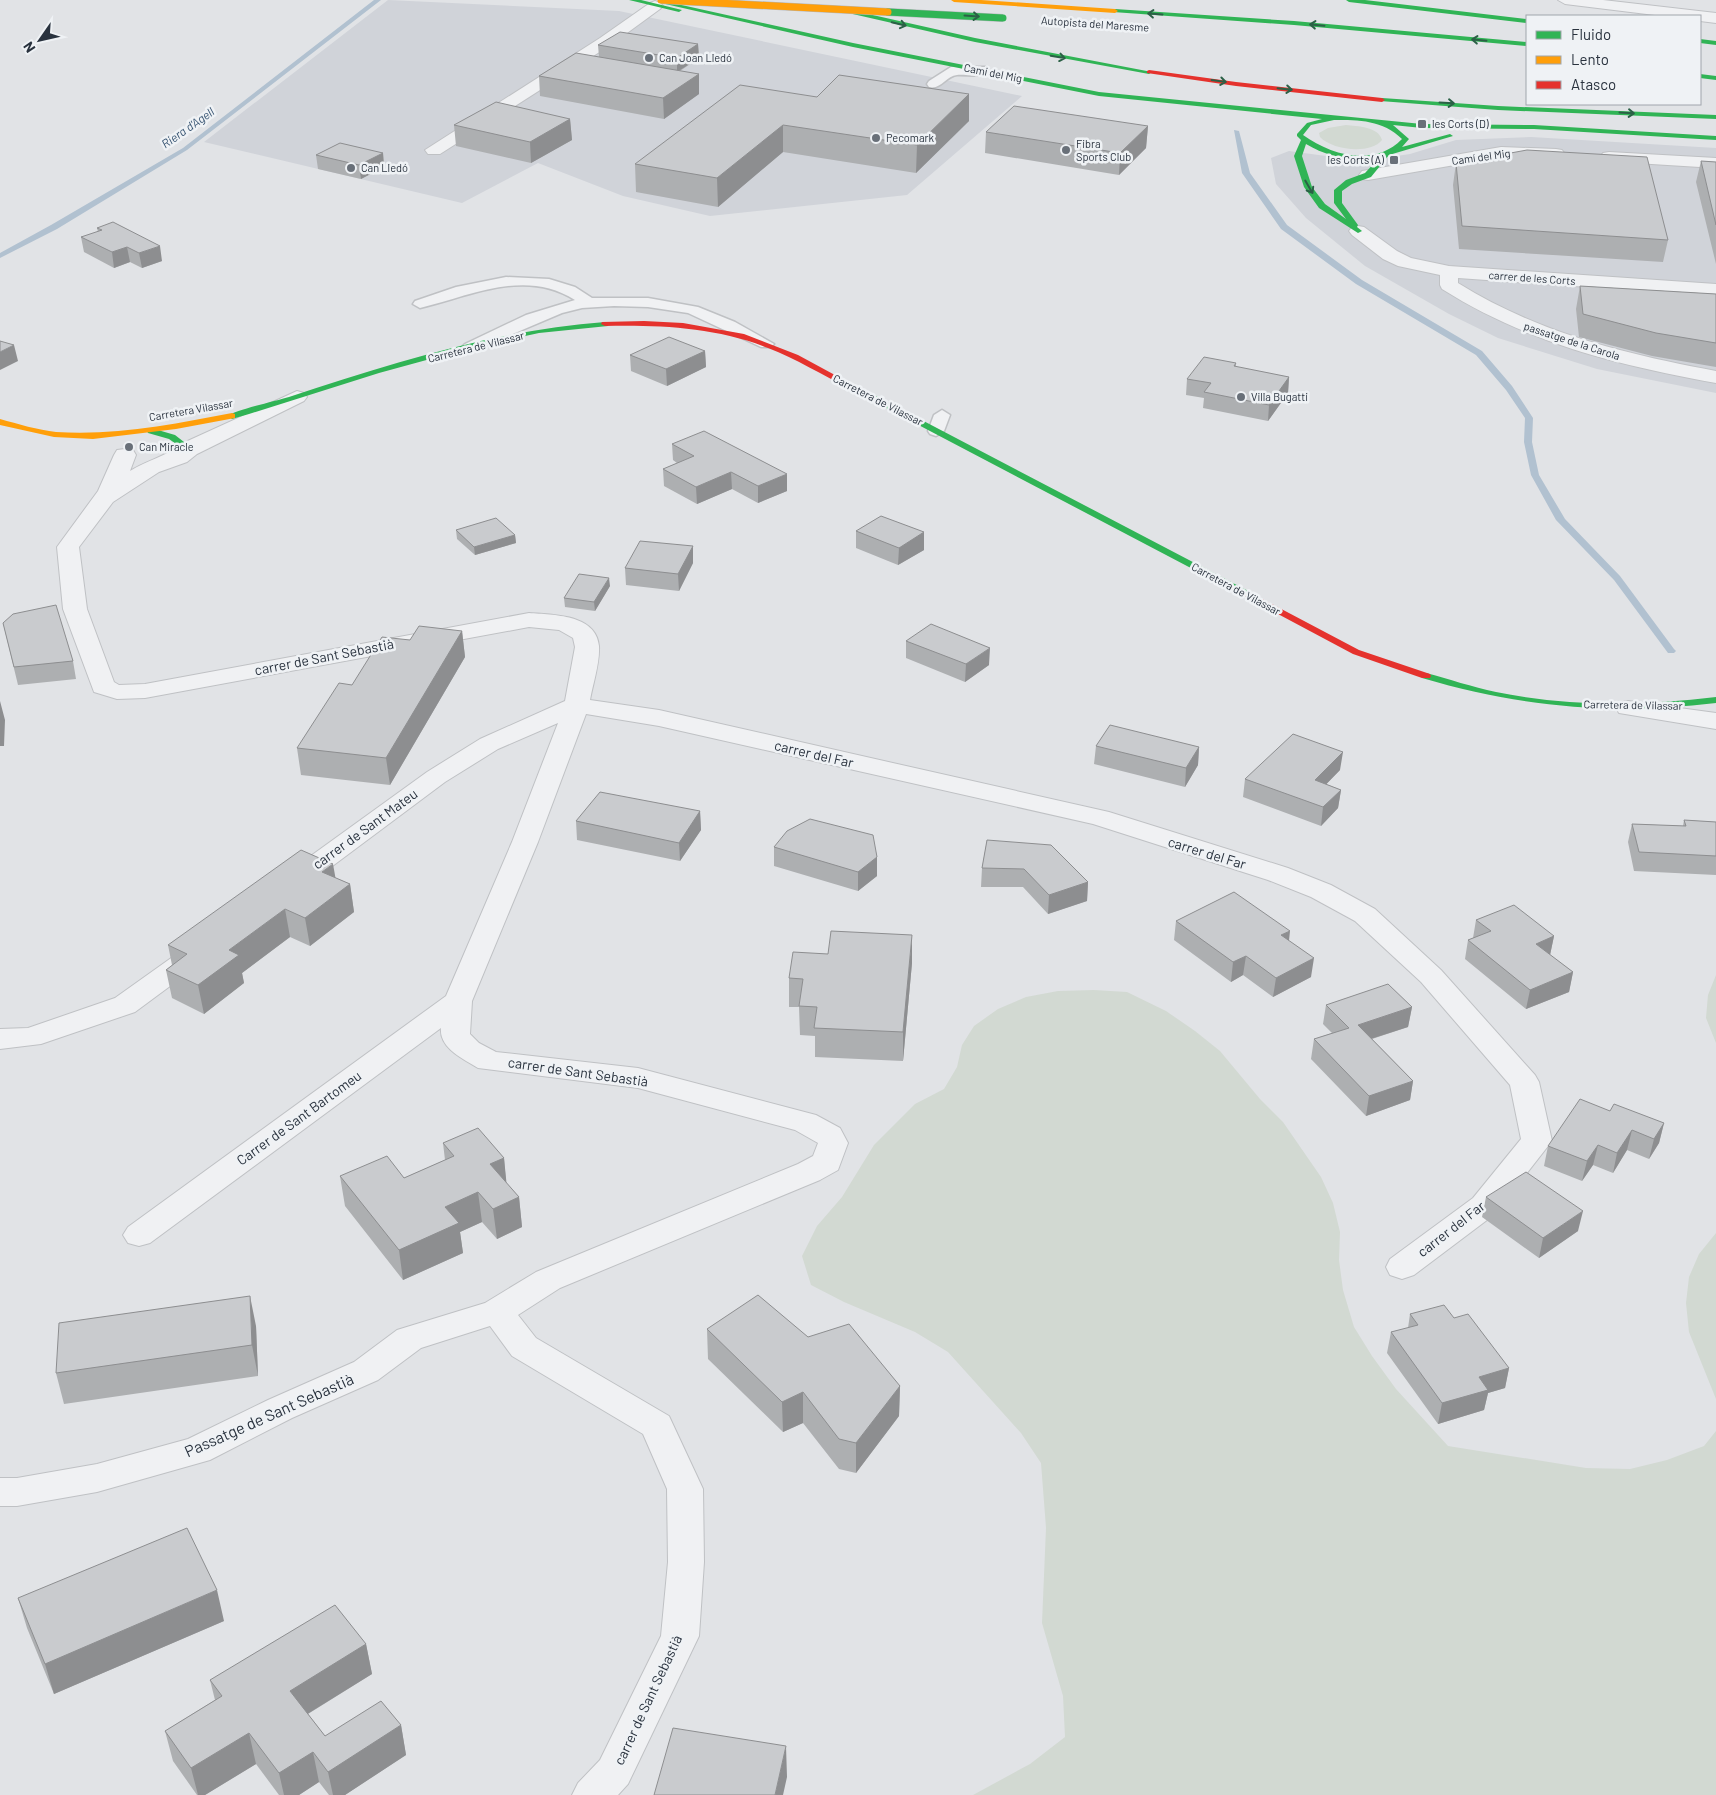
<svg xmlns="http://www.w3.org/2000/svg" width="1716" height="1795" font-family="Barlow,sans-serif">
	<style>
		.built { fill: #d0d3d9 }
		.green { fill: #d2d9d2 }
		.lines { fill: none; stroke-linecap: round; stroke-linejoin: round }
		.stream { fill: #b1c1d0; fill-rule: evenodd }
		.lane-casing { stroke: #bfc1c4; stroke-width: 3 }
		.street-casing { stroke: #bfc1c4; stroke-width: 2 }
		.lane { fill: #f0f1f3; fill-rule: evenodd }
		.street { fill: #f0f1f3; fill-rule: evenodd }
		.fast { fill: #30b455; fill-rule: evenodd }
		.slow { fill: #ff9f0a; fill-rule: evenodd }
		.jam { fill: #e5322d; fill-rule: evenodd }
		.fast-bridge-casing { stroke: #b3b6bb; stroke-width: 8; stroke-linecap: butt }
		.slow-bridge-casing { stroke: #b3b6bb; stroke-width: 8; stroke-linecap: butt }
		.fast-bridge { stroke: #30b455; stroke-width: 7 }
		.slow-bridge { stroke: #ff9f0a; stroke-width: 7 }
		.wall { fill: #adafb1 }
		.shaded-wall { fill: #8d8e90 }
		.building { fill: #c9cbce; stroke: #8d8e90 }
		.oneway { stroke: #2b6046 }
		.poi-dot { fill: #697079; stroke: #eff2f5; stroke-width: 2 }
		.labels { text-anchor: middle; stroke-width: 5; stroke-linejoin: round; paint-order: stroke }
		.far-street-label { font-size: 11px; fill: #29323e; stroke: #eff2f5 }
		.far-poi-label { font-size: 11px; fill: #29323e; stroke: #eff2f5; text-anchor: start }
		.far-water-label { font-size: 12px; font-style: italic; fill: #355270; stroke: #eff2f5 }
		.street-label { font-size: 14px; fill: #29323e; stroke: #eff2f5 }
		.near-street-label { font-size: 16px; fill: #29323e; stroke: #eff2f5 }
	</style>
	<rect width="100%" height="100%" fill="#e1e3e6"/>
	<path class="built" d="M388,0L619,11L1022,96L907,195L710,216L623,196L538,163L462,203L204,142Z
		M1531,137L1716,148V393L1597,369L1498,338L1449,314L1365,266L1306,218L1276,184L1271,158L1289,151L1363,161L1410,154L1456,140Z"/>
	<path class="green" d="M1346,125C1357,126 1379,127 1382,140C1370,155 1332,150 1320,137L1319,133L1328,128Z
		M1716,975V1043L1706,1018L1708,995Z
		M1094,990L1127,992L1166,1011L1195,1031L1220,1051L1260,1099L1283,1122L1321,1177L1333,1203L1340,1232L1339,1260L1343,1290L1354,1327L1372,1356L1396,1389L1448,1446L1586,1468L1630,1469L1667,1460L1704,1446L1716,1431V1795H973L1030,1764L1065,1737L1063,1696L1042,1623L1046,1528L1041,1463L1021,1433L948,1352L915,1332L844,1302L811,1285L802,1256L817,1226L842,1197L874,1145L915,1104L944,1089L957,1067L962,1045L974,1026L998,1009L1026,997L1058,991Z
		M1716,1233V1399L1689,1332L1686,1303L1689,1277L1699,1254Z"/>
	<g class="lines">
		<path class="stream" d="M374,0H381L187,150L57,229L0,258V253L51,225L183,148Z
			M1234,130L1239,131L1250,173L1287,225L1362,280L1482,351L1512,386L1533,418L1532,442L1539,475L1565,519L1620,576L1674,649L1676,651L1674,653H1668L1614,580L1556,520L1531,475L1524,442L1525,418L1506,390L1476,355L1356,284L1281,229L1242,173Z"/>
		<g class="lane-casing">
			<path id="lane" d="M951,67H985L991,71C984,79 967,74 957,75C946,76 941,90 929,87L927,84L929,81Z
				M506,277L549,279L575,287L592,298H648L698,307L735,322L774,344L771,347H761L688,313L648,307L614,306L582,308L562,313L470,352L462,347L465,344L526,315L575,300C525,268 471,296 420,308L413,304L415,301L456,287Z
				M942,410L950,415L944,431L936,436L930,434L928,431L934,415Z"/>
		</g>
		<g class="street-casing">
			<path id="street" d="M1558,0H1603L1716,13V23L1700,21V16H1663L1565,4Z
				M655,1L660,3L663,6L660,9L612,44L440,154H428L425,150L600,38L650,3Z
				M1501,147L1556,149L1562,150L1565,154L1562,158L1556,159L1501,157L1368,180L1362,179L1359,175L1362,171L1368,170Z
				M1609,152L1716,158V168L1603,161L1600,157L1603,153Z
				M1358,226L1364,227L1397,251L1411,258L1449,266L1716,284V296L1458,278V283C1538,333 1625,354 1716,371V383C1617,365 1528,343 1442,289L1440,285V275L1398,266L1383,259L1352,235L1349,231L1352,227Z
				M297,391L304,393L307,397L304,401L197,454L187,462L159,472L113,502L79,547L87,609L114,682L119,685L145,684L529,613C553,615 596,614 599,646C600,663 593,683 590,700L659,710L1109,812L1288,868L1331,885L1375,909L1441,970L1535,1075L1539,1082L1552,1141L1495,1214L1414,1275L1402,1279L1390,1275L1386,1267L1390,1259L1473,1198L1521,1139L1510,1085L1421,982L1355,921L1311,897L1268,880L1093,824L659,726L586,714L538,842L472,1001L470,1034L479,1043L496,1052L638,1068L816,1115L840,1128L848,1143L838,1170L820,1180L560,1288L518,1315L536,1338L669,1416L703,1489L704,1562L699,1636L628,1784L618,1795H572L578,1783L600,1760L661,1636L668,1562L667,1489L643,1434L512,1356L490,1326L421,1348L378,1380L292,1418L210,1460L97,1492L17,1506H0V1478H17L97,1464L188,1439L268,1400L354,1362L397,1330L485,1303L536,1272L798,1164L813,1156L818,1143L795,1130L638,1088L478,1068C463,1059 439,1048 441,1028L150,1243L139,1246L128,1243L123,1235L128,1227L446,996L512,842L558,723L498,749L445,782L303,888L293,890L283,888L279,882L283,876L427,772L480,739L565,701L575,647L573,638L559,630L529,627L145,698L117,699L94,692L63,609L57,547L98,491L114,455L117,450L125,449L133,450L136,455L130,471C147,460 166,457 181,444Z
				M1628,701L1716,713V729L1619,713L1616,708L1619,703Z
				M198,943L208,946L212,952L208,958L135,1012L41,1044L0,1049V1029L28,1028L115,998L188,946Z"/>
		</g>
		<use href="#lane" class="lane"/>
		<use href="#street" class="street"/>
		<path class="fast" d="M629,0H641L682,10L679,12Z
			M659,0L853,43L1099,92L1422,124L1534,125L1716,136V140L1534,129L1422,128L1393,125L1409,139L1402,147L1450,134L1453,136L1389,155L1371,177L1352,184L1342,191V203L1358,225L1357,227L1362,231L1358,233L1319,208L1304,187L1294,156L1301,140L1297,136V134L1307,123L1322,119L1099,96L853,47L661,3ZM1334,120C1359,120 1383,120 1402,139C1375,167 1332,156 1303,135L1311,125ZM1306,144C1328,157 1354,163 1379,158L1365,173L1346,180L1334,190V203L1346,219L1325,204L1312,187L1302,156Z
			M1346,0H1365L1527,19V23L1349,2Z
			M846,9L975,38L1152,72L1149,74L975,42L844,12V10Z
			M1115,9L1294,21L1527,42V46L1294,25L1113,12V10Z
			M1700,39L1716,41V45L1700,43Z
			M1700,74L1716,76V80L1700,78Z
			M1382,98L1498,106L1716,115V119L1498,110L1380,101V99Z
			M605,322L609,324L608,326L539,333L474,347L379,373L249,414L232,419L228,416C235,410 276,401 289,397C392,363 496,330 605,322Z
			M853,384L1252,593L1254,595L1249,598L1246,597L850,389V385Z
			M151,428L175,435L193,449L189,452L186,451L169,439L148,433L147,431Z
			M1426,673C1449,679 1472,687 1496,692C1569,707 1643,706 1716,697V703C1611,715 1524,708 1422,678L1421,676L1422,674Z"/>
		<path class="slow" d="M951,0H981L1115,9L1118,11L1115,13L954,2Z
			M232,413L235,414V418L176,429L93,439L54,437L0,425V419C18,424 38,430 56,432C115,436 175,424 232,413Z"/>
		<path class="jam" d="M1149,70L1236,82L1382,98L1385,100L1382,102L1236,86L1147,73V71Z
			M602,322L644,321L683,323L744,334L798,355L857,387L856,389H850C823,375 796,359 768,348C715,327 660,325 605,326L601,324Z
			M1249,592L1359,650L1430,674L1431,676L1430,678H1422L1353,654L1246,597L1244,595Z"/>
		<g class="fast-bridge-casing">
			<path id="fast-bridge" d="M888,12L1003,18"/>
		</g>
		<g class="slow-bridge-casing">
			<path id="slow-bridge" d="M661,0L888,12"/>
		</g>
		<use href="#fast-bridge" class="fast-bridge"/>
		<use href="#slow-bridge" class="slow-bridge"/>
	</g>
	<path class="wall" d="M698,44L699,58L680,71L699,74V94L664,119L540,96L539,76L599,57L598,45Z
		M969,94V121L916,173L783,152L718,207L636,192L635,164L817,97Z
		M570,119L572,140L531,163L456,146L454,125Z
		M1148,126L1146,148L1119,175L985,153L986,132Z
		M383,153L384,167L361,179L318,169L316,155Z
		M1701,161L1716,162V264L1696,182Z
		M1456,163L1668,240L1663,262L1459,249L1453,185Z
		M97,228L162,261L142,268L130,262L114,268L84,252L81,237L98,232Z
		M1580,286L1716,294V367L1652,356L1579,337L1576,309Z
		M705,351L706,367L667,386L631,371L630,355Z
		M1236,363V367L1289,377L1288,393L1268,421L1203,408L1204,398L1186,395L1187,379Z
		M672,444L787,491L758,503L732,489L697,504L664,486L663,469L677,463L673,460Z
		M456,530L515,535L516,543L475,555L457,539Z
		M856,531L924,532V550L898,565L856,548Z
		M693,546V563L679,591L626,585L625,568Z
		M610,586L595,611L565,607L564,598Z
		M3,623L73,661L76,679L18,685Z
		M462,631L465,657L390,785L301,775L297,748L352,685L410,640Z
		M906,641L989,665L965,682L906,658Z
		M1096,746L1199,747L1198,765L1185,787L1094,764Z
		M1340,770L1326,784L1341,790L1338,808L1321,826L1243,797L1245,779Z
		M700,811L701,830L680,861L577,840L576,821Z
		M1684,820L1716,822V875L1634,871L1628,842L1632,824L1683,826Z
		M987,840L1088,882L1087,901L1048,914L1023,887H981L982,868Z
		M774,847L877,857V876L858,891L774,866Z
		M336,878L350,884L354,912L310,946L290,937L242,973L244,983L204,1014L172,998L166,970L172,965L168,945Z
		M1476,920L1554,936L1550,955L1573,972L1569,992L1526,1009L1465,959L1468,940L1473,938Z
		M1176,921L1289,941L1311,977L1273,997L1243,975L1231,982L1174,940Z
		M912,963L903,1061L815,1057V1036L800,1035L799,1007H789V978Z
		M1326,1005L1412,1007L1408,1027L1372,1039L1413,1081L1410,1100L1366,1116L1311,1059L1314,1039L1332,1033L1323,1024Z
		M1610,1111L1664,1123L1659,1143L1649,1159L1627,1150L1613,1173L1593,1165L1582,1181L1544,1166L1548,1146Z
		M443,1143L504,1158L506,1183L519,1197L522,1227L497,1239L482,1222L460,1232L463,1253L403,1280L345,1206L340,1176L404,1178L445,1160Z
		M1486,1197L1578,1231L1539,1258L1482,1217Z
		M1410,1314L1454,1318L1509,1368L1505,1388L1488,1393L1484,1410L1438,1424L1387,1353L1391,1332L1408,1328Z
		M256,1326L258,1376L64,1404L56,1373Z
		M707,1329L808,1337L900,1386L899,1416L856,1473L839,1469L803,1423L783,1432L708,1359Z
		M18,1598L224,1621L54,1694L27,1628Z
		M366,1644L372,1674L308,1714L325,1736L401,1725L406,1755L345,1795H329L319,1782L299,1795H279L256,1764L205,1795H197L173,1761L165,1731L215,1700L210,1680Z"/>
	<path class="shaded-wall" d="M698,44L699,58L677,72V58Z
		M699,74V94L664,119L663,98Z
		M969,94V121L916,173L917,145Z
		M570,119L572,140L531,163L530,142Z
		M783,125V152L718,207L717,178Z
		M1148,126L1146,148L1119,175L1120,153Z
		M383,153L384,167L361,179L359,165Z
		M160,246L162,261L142,268L139,253Z
		M127,247L130,262L114,268L112,252Z
		M14,345L18,361L0,370V352Z
		M705,351L706,367L667,386L666,369Z
		M1289,377L1288,393L1268,421L1269,405Z
		M731,472L732,489L697,504L696,487Z
		M787,474V491L758,503V486Z
		M924,532V550L898,565L899,548Z
		M515,535L516,543L475,555L474,547Z
		M693,546V563L679,591L678,574Z
		M609,578L610,586L595,611L594,602Z
		M462,631L465,657L390,785L386,758Z
		M990,648L989,665L965,682L966,664Z
		M0,701L5,720L4,746H0Z
		M1199,747L1198,765L1185,787L1186,768Z
		M1343,752L1340,770L1312,799L1315,780Z
		M1341,790L1338,808L1321,826L1323,807Z
		M700,811L701,830L680,861L679,843Z
		M877,857V876L858,891V872Z
		M333,864L338,892L322,872Z
		M1088,882L1087,901L1048,914L1049,895Z
		M350,884L354,912L310,946L305,918Z
		M285,909L290,937L242,973L244,983L204,1014L198,985L229,950Z
		M1290,931L1288,950L1281,935Z
		M912,935V963L903,1061V1032Z
		M1554,936L1550,955L1536,944Z
		M1246,956L1243,975L1231,982L1233,962Z
		M1314,958L1311,977L1273,997L1276,978Z
		M1573,972L1569,992L1526,1009L1530,990Z
		M1412,1007L1408,1027L1355,1044L1358,1025Z
		M1413,1081L1410,1100L1366,1116L1369,1096Z
		M1664,1123L1659,1143L1649,1159L1654,1139Z
		M1632,1130L1627,1150L1613,1173L1617,1153Z
		M1598,1145L1593,1165L1582,1181L1587,1161Z
		M504,1158L507,1188L490,1164Z
		M478,1192L482,1222L460,1232L463,1253L403,1280L399,1250L445,1207Z
		M519,1197L522,1227L497,1239L493,1209Z
		M1583,1211L1578,1231L1539,1258L1543,1238Z
		M250,1296L256,1326L258,1376L252,1345Z
		M1509,1368L1505,1388L1488,1393L1484,1410L1438,1424L1442,1403L1479,1377Z
		M900,1386L899,1416L856,1473V1443Z
		M803,1392V1423L783,1432L782,1402Z
		M217,1590L224,1621L54,1694L45,1664Z
		M366,1644L372,1674L296,1721L290,1691Z
		M401,1725L406,1755L345,1795H333L328,1772Z
		M249,1733L256,1764L205,1795H198L191,1768Z
		M786,1746L787,1777L783,1795H775Z
		M313,1752L319,1782L299,1795H284L279,1773Z"/>
	<path class="building" d="M620,32L698,44L677,58L598,45Z
		M576,53L699,74L663,98L539,76Z
		M839,75L969,94L917,145L783,125L717,178L635,164L740,85L817,97Z
		M496,102L570,119L530,142L454,125Z
		M1014,106L1148,126L1120,153L986,132Z
		M340,143L383,153L359,165L316,155Z
		M1527,150L1647,157L1668,240L1462,226L1456,163Z
		M1701,161L1716,162V225Z
		M113,222L160,246L139,253L127,247L112,252L81,237L102,230L97,228Z
		M1580,286L1716,294V343L1656,333L1583,314Z
		M669,337L705,351L666,369L630,355Z
		M0,341L14,345L0,352Z
		M1204,357L1236,363L1234,366L1289,377L1269,405L1204,392L1211,383L1187,379Z
		M704,431L787,474L758,486L731,472L696,487L663,469L694,456L672,444Z
		M881,516L924,532L899,548L856,531Z
		M496,518L515,535L474,547L456,530Z
		M640,541L693,546L678,574L625,568Z
		M579,574L609,578L594,602L564,598Z
		M56,605L73,661L14,667L3,623L13,614Z
		M931,624L990,648L966,664L906,641Z
		M419,626L462,631L386,758L297,748L339,683L352,685L382,637L410,640Z
		M1110,725L1199,747L1186,768L1096,746Z
		M1293,734L1343,752L1315,780L1341,790L1323,807L1245,779Z
		M600,792L700,811L679,843L576,821Z
		M810,819L873,835L877,857L858,872L774,847L787,831Z
		M1684,820L1716,822V856L1639,852L1632,824L1686,826Z
		M987,840L1051,845L1088,882L1049,895L1024,869L982,868Z
		M301,850L333,864L322,872L350,884L305,918L285,909L229,950L239,955L198,985L166,970L187,954L168,945Z
		M1234,892L1290,931L1281,935L1314,958L1276,978L1246,956L1233,962L1176,921Z
		M1514,905L1554,936L1536,944L1573,972L1530,990L1468,940L1491,931L1476,920Z
		M831,931L912,935L903,1032L814,1028L817,1007L799,1006L803,979L789,978L793,952L828,954Z
		M1388,984L1412,1007L1358,1025L1413,1081L1369,1096L1314,1039L1349,1028L1326,1005Z
		M1580,1099L1610,1111L1614,1104L1664,1123L1654,1139L1632,1130L1617,1153L1598,1145L1587,1161L1548,1146Z
		M478,1128L504,1158L490,1164L519,1197L493,1209L478,1192L445,1207L459,1223L399,1250L340,1176L387,1156L404,1178L454,1156L443,1143Z
		M1526,1172L1583,1211L1543,1238L1486,1197Z
		M758,1295L808,1337L849,1324L900,1386L856,1443L839,1439L803,1392L782,1402L707,1329Z
		M250,1296L252,1345L56,1373L59,1323Z
		M1444,1305L1454,1318L1468,1314L1509,1368L1479,1377L1488,1390L1442,1403L1391,1332L1418,1325L1410,1314Z
		M187,1528L217,1590L45,1664L18,1598Z
		M335,1605L366,1644L290,1691L325,1736L381,1701L401,1725L328,1772L313,1752L279,1773L249,1733L191,1768L165,1731L222,1696L210,1680Z
		M673,1728L786,1746L775,1795H654Z"/>
	<defs><path id="oneway-shaft" d="M-6 0H5M1.5-3L5.5 0L1.5 3" fill="none" stroke-width="1.6" stroke-linecap="round" stroke-linejoin="round" transform="scale(1.25)"/></defs>
	<g class="oneway">
		<use href="#oneway-shaft" transform="translate(1155 14) rotate(-176)"/>
		<use href="#oneway-shaft" transform="translate(972 16) rotate(4)"/>
		<use href="#oneway-shaft" transform="translate(899 24) rotate(14)"/>
		<use href="#oneway-shaft" transform="translate(1317 25) rotate(-175)"/>
		<use href="#oneway-shaft" transform="translate(1479 40) rotate(-175)"/>
		<use href="#oneway-shaft" transform="translate(1058 57) rotate(10)"/>
		<use href="#oneway-shaft" transform="translate(1219 81) rotate(8)"/>
		<use href="#oneway-shaft" transform="translate(1285 89) rotate(6)"/>
		<use href="#oneway-shaft" transform="translate(1447 103) rotate(3)"/>
		<use href="#oneway-shaft" transform="translate(1627 113) rotate(3)"/>
		<use href="#oneway-shaft" transform="translate(1309 187) rotate(60)"/>
	</g>
	<g class="poi-dot">
		<circle cx="649" cy="58" r="5"/>
		<rect x="1417" y="119" width="10" height="10" rx="2.5"/>
		<circle cx="876" cy="138" r="5"/>
		<circle cx="1066" cy="150" r="5"/>
		<rect x="1389" y="155" width="10" height="10" rx="2.5"/>
		<circle cx="351" cy="168" r="5"/>
		<circle cx="1241" cy="397" r="5"/>
		<circle cx="129" cy="447" r="5"/>
	</g>
	<g class="labels">
		<g class="far-street-label">
			<text transform="translate(1095 24) rotate(4)" y="4">Autopista del Maresme</text>
			<text transform="translate(993 73) rotate(11)" y="4">Camí del Mig</text>
			<text transform="translate(1481 157) rotate(-8)" y="4">Camí del Mig</text>
			<text transform="translate(1532 278) rotate(4)" y="4">carrer de les Corts</text>
			<text transform="translate(1572 341) rotate(18)" y="4">passatge de la Carola</text>
			<text transform="translate(476 347) rotate(-14)" y="4">Carretera de Vilassar</text>
			<text transform="translate(878 400) rotate(27)" y="4">Carretera de Vilassar</text>
			<text transform="translate(191 410) rotate(-10)" y="4">Carretera Vilassar</text>
			<text transform="translate(1236 589) rotate(28)" y="4">Carretera de Vilassar</text>
			<text transform="translate(1633 705) rotate(1)" y="4">Carretera de Vilassar</text>
		</g>
		<g class="far-poi-label">
			<text x="659" y="62">Can Joan Lledó</text>
			<text x="1432" y="128">les Corts (D)</text>
			<text x="886" y="142">Pecomark</text>
			<text x="1076" y="148">Fibra<tspan x="1076" dy="13">Sports Club</tspan></text>
			<text x="1384" y="164" text-anchor="end">les Corts (A)</text>
			<text x="361" y="172">Can Lledó</text>
			<text x="1251" y="401">Villa Bugatti</text>
			<text x="139" y="451">Can Miracle</text>
		</g>
		<g class="far-water-label">
			<text transform="translate(188 128) rotate(-35)" y="4">Riera d'Agell</text>
		</g>
		<g class="street-label">
			<text transform="translate(324 657) rotate(-11)" y="5">carrer de Sant Sebastià</text>
			<text transform="translate(814 754) rotate(13)" y="5">carrer del Far</text>
			<text transform="translate(365 829) rotate(-36)" y="5">carrer de Sant Mateu</text>
			<text transform="translate(1207 853) rotate(17)" y="5">carrer del Far</text>
			<text transform="translate(578 1072) rotate(8)" y="5">carrer de Sant Sebastià</text>
			<text transform="translate(299 1118) rotate(-36)" y="5">Carrer de Sant Bartomeu</text>
			<text transform="translate(1451 1229) rotate(-38)" y="5">carrer del Far</text>
			<text transform="translate(648 1700) rotate(-65)" y="5">carrer de Sant Sebastià</text>
		</g>
		<g class="near-street-label">
			<text transform="translate(269 1415) rotate(-24)" y="6">Passatge de Sant Sebastià</text>
		</g>
	</g>
	<rect x="1526" y="15" width="175" height="90" fill="#eff2f5" stroke="#a0a5ac"/>
	<rect x="1536" y="31" width="25" height="8" fill="#30b455" stroke="#a0a5ac"/>
	<text x="1571" y="40" font-size="15" fill="#29323e">Fluido</text>
	<rect x="1536" y="56" width="25" height="8" fill="#ff9f0a" stroke="#a0a5ac"/>
	<text x="1571" y="65" font-size="15" fill="#29323e">Lento</text>
	<rect x="1536" y="81" width="25" height="8" fill="#e5322d" stroke="#a0a5ac"/>
	<text x="1571" y="90" font-size="15" fill="#29323e">Atasco</text>
	<g transform="translate(40 40) rotate(236)" stroke="#eff2f5" stroke-width="4" paint-order="stroke">
	<path d="M0-4L9 19L0 12L-9 19Z" fill="#29323e"/>
	<text y="-8" font-size="14" font-weight="bold" text-anchor="middle" fill="#29323e">N</text>
	</g>
</svg>
